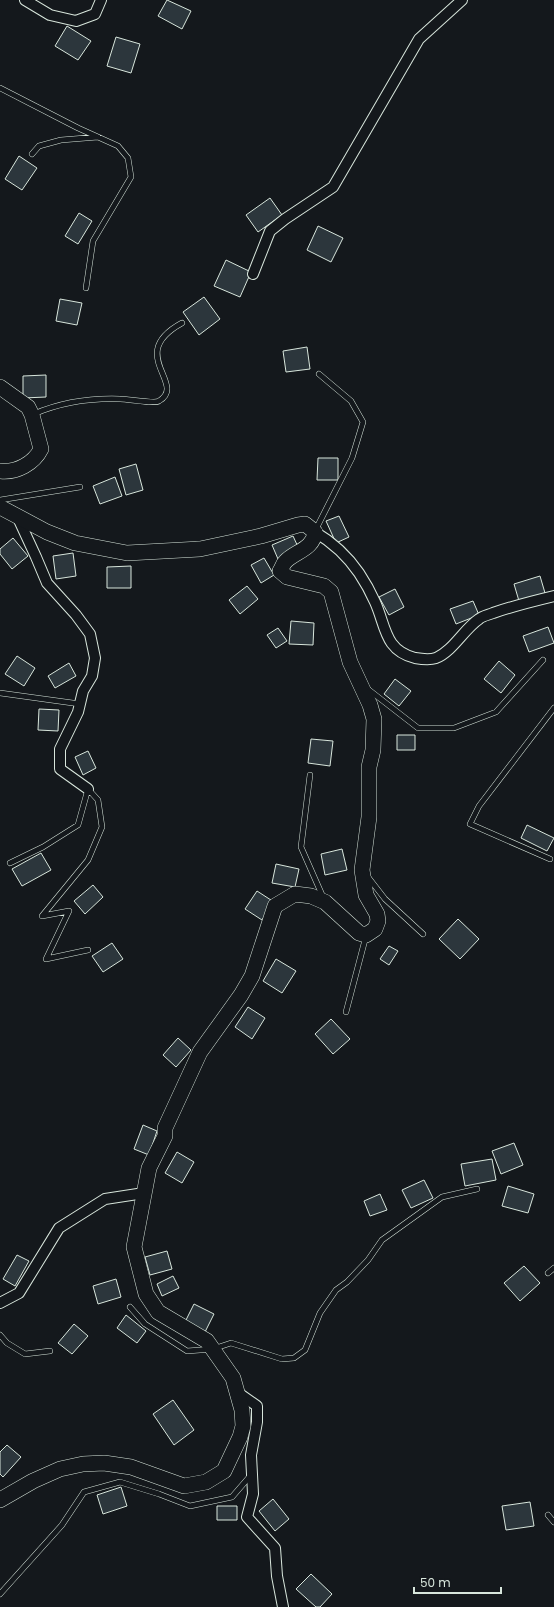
<svg xmlns="http://www.w3.org/2000/svg" width="554" height="1607" font-family="Poppins,sans-serif">
	<style>
		.building { fill: #2c363c; stroke: #d8e6dc }
		.lines { fill: none; stroke-linecap: round; stroke-linejoin: round }
		.lane-casing { stroke: #d8e6dc; stroke-width: 6 }
		.street-casing { stroke: #d8e6dc; stroke-width: 12 }
		.secondary-casing { stroke: #d8e6dc; stroke-width: 16 }
		.lane { stroke: #14181c; stroke-width: 5 }
		.street { stroke: #14181c; stroke-width: 10 }
		.secondary { stroke: #14181c; stroke-width: 15 }
	</style>
	<rect width="100%" height="100%" fill="#14181c"/>
	<path class="building" d="M167,0L191,11L182,29L158,16Z
		M67,26L91,41L78,60L55,46Z
		M116,37L140,44L131,73L107,66Z
		M19,156L37,168L22,190L5,179Z
		M270,198L282,215L258,232L246,215Z
		M79,213L92,221L78,244L65,236Z
		M318,226L343,238L331,262L307,250Z
		M226,260L251,272L240,297L214,286Z
		M204,297L220,319L199,335L183,312Z
		M60,299L82,303L77,325L56,321Z
		M307,347L310,369L286,372L283,351Z
		M46,375V397L23,398V376Z
		M318,458H338V480H317Z
		M136,464L143,490L126,495L119,469Z
		M115,477L122,496L100,504L93,486Z
		M339,516L349,537L336,543L326,521Z
		M293,536L299,549L278,559L272,545Z
		M13,538L28,556L12,569L0,554V549Z
		M73,553L76,576L56,579L53,556Z
		M264,558L274,575L261,583L251,565Z
		M131,566V588H107V567Z
		M540,576L545,593L519,601L514,584Z
		M247,586L258,599L240,614L229,600Z
		M395,589L404,607L389,615L379,597Z
		M473,601L479,615L456,624L450,609Z
		M291,621L314,623L313,645L289,644Z
		M548,627L554,643L529,652L523,636Z
		M278,628L287,641L276,648L267,635Z
		M17,656L35,668L24,686L5,674Z
		M499,661L515,675L501,693L484,679Z
		M69,663L76,676L55,688L48,676Z
		M395,679L411,691L399,706L384,694Z
		M39,709L59,710L58,731L38,730Z
		M397,735H415V750H397Z
		M311,739L333,741L330,766L308,763Z
		M88,751L96,768L83,775L75,757Z
		M527,825L554,838L547,851L521,838Z
		M342,849L347,870L325,875L321,854Z
		M41,853L51,870L22,886L12,869Z
		M276,864L299,869L295,887L272,883Z
		M93,885L103,897L85,914L74,901Z
		M257,891L274,902L262,920L245,909Z
		M458,919L479,939L460,959L439,939Z
		M112,943L123,959L103,972L92,956Z
		M389,946L398,951L389,965L380,959Z
		M276,959L296,971L282,993L263,981Z
		M248,1007L265,1018L252,1039L235,1027Z
		M331,1019L350,1039L333,1054L315,1034Z
		M178,1038L191,1050L176,1067L163,1055Z
		M143,1125L157,1131L149,1155L134,1149Z
		M514,1143L523,1165L501,1174L492,1151Z
		M177,1152L194,1162L182,1183L165,1173Z
		M492,1159L496,1180L465,1186L461,1164Z
		M424,1180L433,1198L411,1208L402,1190Z
		M508,1186L534,1194L528,1213L502,1206Z
		M380,1194L387,1210L370,1216L364,1201Z
		M167,1251L172,1269L150,1275L145,1257Z
		M17,1255L29,1261L15,1286L3,1279Z
		M524,1266L540,1283L520,1301L504,1283Z
		M173,1276L179,1288L162,1296L157,1284Z
		M116,1279L121,1297L98,1304L93,1286Z
		M194,1304L214,1314L205,1332L185,1322Z
		M126,1315L146,1331L137,1343L117,1328Z
		M74,1324L88,1336L72,1354L58,1343Z
		M173,1400L194,1430L174,1445L153,1414Z
		M7,1445L21,1457L3,1477L0,1474V1452Z
		M121,1487L127,1506L103,1514L97,1495Z
		M273,1499L289,1519L275,1531L259,1511Z
		M530,1502L534,1526L506,1530L502,1506Z
		M217,1506H237V1520H217Z
		M311,1574L332,1594L320,1607H316L296,1589Z"/>
	<g class="lines">
		<g class="lane-casing">
			<path id="lane" d="M0,88L78,128L118,146L128,158L131,177L93,241L86,288
				M32,154L39,146L61,140L98,137
				M34,414C62,402 90,398 120,399C128,399 155,404 159,401C188,384 125,354 182,323
				M0,500L80,487
				M315,531L352,458L363,422L351,401L319,374
				M369,690L418,728H454L496,712L543,660
				M0,693L80,704
				M310,775L301,847L323,897
				M550,859L470,824L479,806L554,708
				M10,863L43,847L78,825L88,789
				M368,877L385,899L423,934
				M88,950L46,959L69,911L42,916L88,860L102,827L98,800L88,789
				M346,1012L366,936
				M548,1273L554,1268
				M130,1307L145,1324L187,1351L213,1349L231,1343L282,1359L294,1358L305,1350L320,1313L336,1290L347,1282L368,1260L382,1240L442,1197L477,1189
				M0,1335L7,1343L25,1354L50,1351
				M548,1515L554,1522
				M0,1594L62,1525L84,1492L120,1482L159,1494L190,1506L232,1497L251,1475"/>
		</g>
		<g class="street-casing">
			<path id="street" d="M25,0L50,15L76,21L95,14L101,0
				M253,274L270,231L285,219L333,187L419,39L462,0
				M18,518L36,557L47,583L76,615L90,634L95,658L92,676L83,691L78,712L60,749V769L88,789
				M315,532C332,542 348,557 359,573C365,582 371,593 375,602C386,626 384,650 415,658C421,659 430,660 436,658C453,651 464,629 479,619C482,616 488,615 493,613C513,606 533,601 554,596
				M0,1303L19,1293L59,1228L105,1199L144,1193
				M237,1392L257,1406V1422L251,1455L253,1494L247,1517L275,1548L277,1576L283,1607"/>
		</g>
		<g class="secondary-casing">
			<path id="secondary" d="M0,387L28,407L32,415L41,449C34,463 17,473 0,471
				M0,507L47,532L75,543L127,553L200,549L261,536L298,525L305,524L315,532C313,550 295,551 285,562C283,564 282,568 280,571L287,577L324,586L331,592L350,662L370,705L374,719L373,750L369,767V817L362,870L366,895L377,914L378,921L375,929L366,935L359,933L325,902L311,896L295,894L275,906L252,976L241,995L200,1052L165,1128V1136L149,1168L134,1247L146,1294L158,1312L207,1341L233,1378L242,1410L243,1426L240,1437L224,1471L206,1482L184,1486L131,1467L104,1463L83,1464L60,1469L33,1481L0,1500"/>
		</g>
		<use href="#lane" class="lane"/>
		<use href="#street" class="street"/>
		<use href="#secondary" class="secondary"/>
	</g>
	<path d="M414 1587v6h87v-6" fill="none" stroke="#d8e6dc" stroke-width="2"/>
	<text x="420" y="1587" font-size="12" fill="#d8e6dc" stroke="#14181c" stroke-width="3" paint-order="stroke">50 m</text>
</svg>
